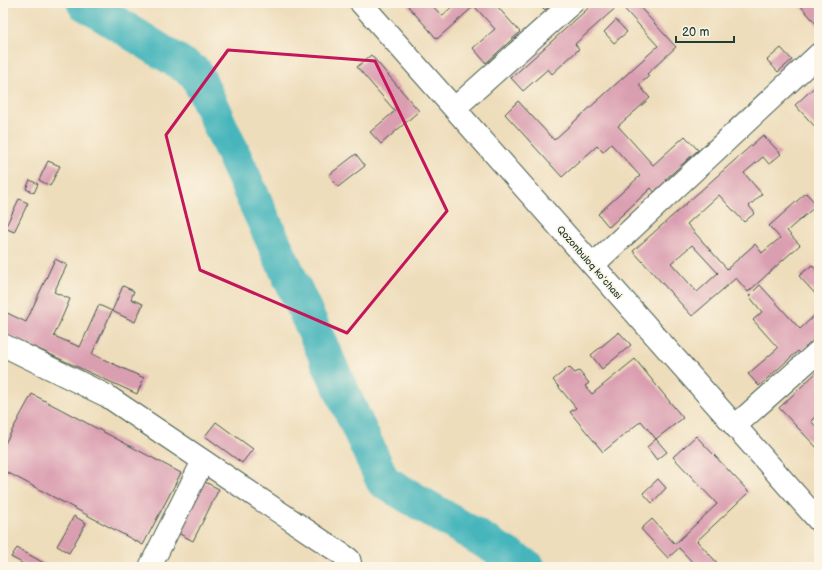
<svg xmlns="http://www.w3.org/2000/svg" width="822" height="570" font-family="'Balsamiq Sans',sans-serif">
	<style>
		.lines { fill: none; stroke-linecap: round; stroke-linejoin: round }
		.river { stroke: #46b6bc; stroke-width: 35 }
		.building { fill: #da9eb1; fill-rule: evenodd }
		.minor-casing { stroke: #3e5548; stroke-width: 24 }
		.major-casing { stroke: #3e5548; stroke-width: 24 }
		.minor { stroke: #fff; stroke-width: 22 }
		.major { stroke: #fff; stroke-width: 22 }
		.marked { fill: none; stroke: #c2185b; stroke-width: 3; stroke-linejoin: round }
		.labels { text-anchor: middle; stroke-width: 3.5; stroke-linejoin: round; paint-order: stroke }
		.street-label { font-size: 10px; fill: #1f3d34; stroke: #fcf5e5 }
	</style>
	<rect width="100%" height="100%" fill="#fcf5e5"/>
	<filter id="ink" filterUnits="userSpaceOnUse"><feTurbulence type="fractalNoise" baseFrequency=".025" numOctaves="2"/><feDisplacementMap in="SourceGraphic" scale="8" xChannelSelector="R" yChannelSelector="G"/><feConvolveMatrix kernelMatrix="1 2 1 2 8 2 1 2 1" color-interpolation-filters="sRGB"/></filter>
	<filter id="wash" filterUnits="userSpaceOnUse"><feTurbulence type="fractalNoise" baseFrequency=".012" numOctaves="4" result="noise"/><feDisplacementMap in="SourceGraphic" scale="16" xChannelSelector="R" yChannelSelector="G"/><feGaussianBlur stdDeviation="0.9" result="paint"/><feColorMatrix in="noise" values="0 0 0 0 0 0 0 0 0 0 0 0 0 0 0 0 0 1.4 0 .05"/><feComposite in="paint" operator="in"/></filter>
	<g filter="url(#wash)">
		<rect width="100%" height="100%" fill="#edb"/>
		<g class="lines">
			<path class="river" d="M84,3L196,73L383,481L528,567"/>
		</g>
		<g id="blocks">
			<path class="building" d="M412,3H430L442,16L456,3H496L495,4L520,32L486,63L473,48L495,29L474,6L437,39L408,6Z
				M538,3H552L545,10Z
				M594,3H636L676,47L647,74L649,76L639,85L650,98L618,126L653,165L685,136L698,150L665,180L669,184L657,195L651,188L609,227L598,214L640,176L611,144L603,152L597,146L562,177L505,114L518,101L554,140L658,46L620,4L575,44L579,49L552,74L548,69L523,91L511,78Z
				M798,3H819V27Z
				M616,20L627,32L614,43L604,32Z
				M781,48L792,60L778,72L767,60Z
				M371,55L419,111L381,144L370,132L395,111L357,67Z
				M819,83V131L795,105Z
				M763,135L781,154L769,164L763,157L744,173L762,194L749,206L755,213L744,222L719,195L687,224L727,269L755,244L762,253L780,238L769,226L806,193L817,205L787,231L800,245L783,260L748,292L736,278L692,316L633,251ZM692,245L718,273L697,292L671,263Z
				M356,154L365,166L338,187L329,175Z
				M48,161L60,166L50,186L39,180Z
				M30,180L38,184L34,193L26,189Z
				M19,199L28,203L14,232L5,228Z
				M55,259L67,265L54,292L70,299L54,336L80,347L99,305L112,311L92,354L144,378L137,394L3,333V311L26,322Z
				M812,265L819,273V298L799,276Z
				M760,285L800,329L819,311V336L800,353L798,351L759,386L748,374L778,348L753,320L762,312L749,296Z
				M123,286L134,291L131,299L143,304L135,322L112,311Z
				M619,332L631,345L602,369L591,355Z
				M635,359L683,418L656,439L641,421L603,452L570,412L576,408L553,380L569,367L575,373L579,371L589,383L585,386L592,394Z
				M819,370V413L811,421L819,430V450L779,408Z
				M32,394L181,473L143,545L3,470V447Z
				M216,422L253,449L242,463L205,436Z
				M696,436L749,492L697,541L721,567H697L679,548L668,558L641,529L652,519L675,544L717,504L673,457Z
				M656,439L667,452L657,460L647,447Z
				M658,479L666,488L652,503L643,493Z
				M203,481L219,489L193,541L176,532Z
				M74,516L86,523L69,553L57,546Z
				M17,548L51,567H29L11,557Z"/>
		</g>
	</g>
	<g filter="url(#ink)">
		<use href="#blocks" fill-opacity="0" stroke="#3e5548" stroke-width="1"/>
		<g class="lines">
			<g class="minor-casing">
				<path id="minor" d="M455,108L572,3
					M593,265L819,54
					M3,345L107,396L349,559L351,567
					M735,426L819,351
					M150,567L203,461"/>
			</g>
			<g class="major-casing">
				<path id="major" d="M361,3L819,521"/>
			</g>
			<use href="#minor" class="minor"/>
			<use href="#major" class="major"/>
		</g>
	</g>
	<path class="marked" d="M228,50L375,61L447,211L347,333L200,270L166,135Z"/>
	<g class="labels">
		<g class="street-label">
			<text transform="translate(590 262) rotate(49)" y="4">Qozonbuloq koʻchasi</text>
		</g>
	</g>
	<rect width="822" height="570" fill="none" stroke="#fcf5e5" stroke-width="16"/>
	<path d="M676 36v6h58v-6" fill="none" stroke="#1f3d34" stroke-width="2"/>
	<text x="682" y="36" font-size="12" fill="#1f3d34" stroke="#fcf5e5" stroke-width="3" paint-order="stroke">20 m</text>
</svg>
